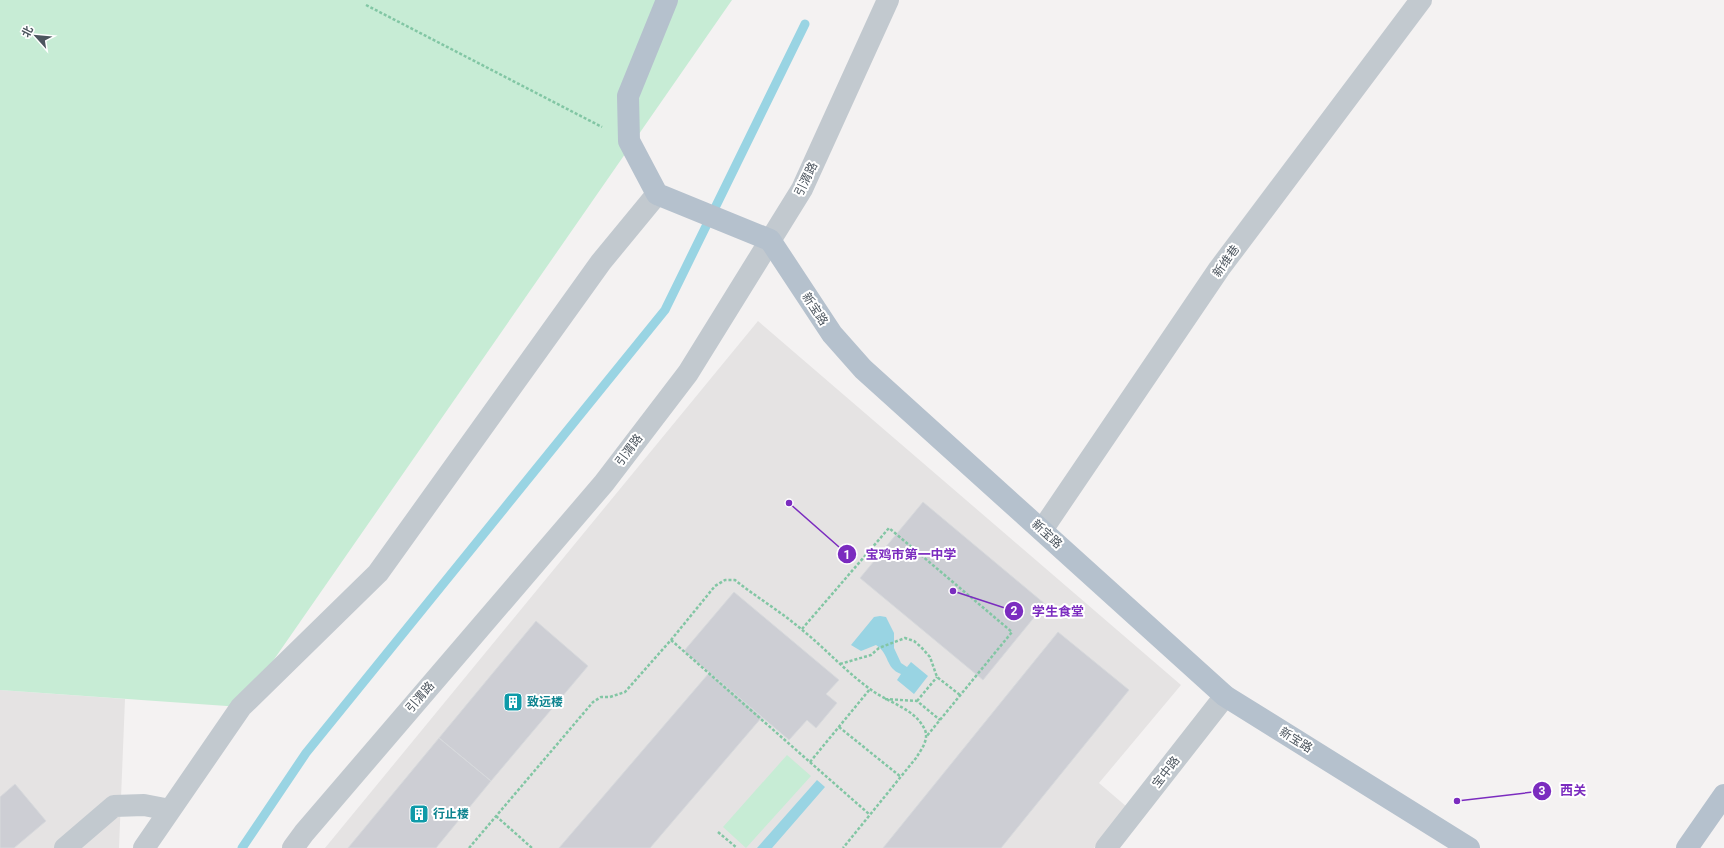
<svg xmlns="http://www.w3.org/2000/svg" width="1724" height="848" font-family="Roboto,'Noto Sans SC',sans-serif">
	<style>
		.education { fill: #e5e3e3 }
		.green { fill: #c7ecd5 }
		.water { fill: #99d4e3 }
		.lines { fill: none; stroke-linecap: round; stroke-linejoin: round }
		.stream { stroke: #99d4e3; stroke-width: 9 }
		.building { fill: #cdced4; stroke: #d7d9dc }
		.path { stroke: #82c6a4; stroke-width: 2.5; stroke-dasharray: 3 2; stroke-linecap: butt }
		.minor { stroke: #c2c9cf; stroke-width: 22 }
		.major { stroke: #b5c1cd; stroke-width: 22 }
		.labels { text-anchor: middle; stroke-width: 4; stroke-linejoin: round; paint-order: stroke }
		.street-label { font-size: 12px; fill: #4c555e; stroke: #fff }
		.culture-label { font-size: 12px; font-weight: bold; fill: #0d838f; stroke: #fff; text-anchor: start }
		.leader { fill: none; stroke: #7b2cbf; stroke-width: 1.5 }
		.callout-dot { fill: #7b2cbf; stroke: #fff; stroke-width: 1.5 }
		.mark-label { font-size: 12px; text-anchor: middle; font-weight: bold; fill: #fff }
		.callout-label { font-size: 13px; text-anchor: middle; font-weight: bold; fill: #7b2cbf; stroke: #fff; stroke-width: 4; stroke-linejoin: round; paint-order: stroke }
	</style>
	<rect width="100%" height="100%" fill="#f4f2f2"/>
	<path class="education" d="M758,321L1181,685L1099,783L1127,807L1094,848H325Z
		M0,690L125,699L119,848H0Z"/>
	<path class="green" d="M0,0H732L241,707L0,690Z
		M787,755L811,776L746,848L723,827Z"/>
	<path class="water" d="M880,616L886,617L894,633V648L901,663L907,667L911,662L928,676L914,694L897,680L901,674C885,668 890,654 876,645L861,651L851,645L874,617Z
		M817,780L825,787L772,848H757Z"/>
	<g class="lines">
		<path class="stream" d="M242,848L306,753L665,310L805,24"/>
	</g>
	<path class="building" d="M923,502L1045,604L983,680L860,578Z
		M734,592L839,680L826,694L837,703L816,728L807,720L789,740L684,651Z
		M536,621L588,666L491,781L439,738Z
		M1058,632L1129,690L1001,848H883Z
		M709,673L762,717L650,848H559Z
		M439,738L491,781L436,848H348Z
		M15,784L46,821L14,848H0V797Z"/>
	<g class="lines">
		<path class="path" d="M366,5L602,127
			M802,629L889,528L1012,632L926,737
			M671,640L869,814
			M840,664L871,655L879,648L905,638L914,641L921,647L930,657L937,677L960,695
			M885,699L917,701L940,720
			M917,701L937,677
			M839,727L901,777
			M810,762L870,689
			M496,816L532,848
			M718,832L737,848
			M469,848L593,702L601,697H610L625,692L671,640L715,586L725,580H735C756,597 780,611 801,629C825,648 845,671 870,689C888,703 915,708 925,730C929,740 921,750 916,758L843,848"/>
		<path class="minor" d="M1042,530L1219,269L1421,0
			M65,848L114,806L144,805L170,810
			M144,848L241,707L378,573L601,262L657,194
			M293,848L304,833L604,483L688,373L802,189L888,0
			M1106,848L1225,696"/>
		<path class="major" d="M667,0L628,96L629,141L657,194L770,240L832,334L863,369L1225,696L1469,848
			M1687,848L1724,795"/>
	</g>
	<defs>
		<g id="building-square" transform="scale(1)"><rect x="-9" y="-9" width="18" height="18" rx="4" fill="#0f9aa8" stroke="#fff"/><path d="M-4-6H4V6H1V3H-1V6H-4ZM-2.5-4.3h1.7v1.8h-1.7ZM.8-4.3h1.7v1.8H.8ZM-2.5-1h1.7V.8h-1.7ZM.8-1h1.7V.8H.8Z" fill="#fff"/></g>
	</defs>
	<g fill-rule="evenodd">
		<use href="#building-square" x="513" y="702"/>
		<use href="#building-square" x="419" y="814"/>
	</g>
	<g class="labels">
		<g class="street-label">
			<text transform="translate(806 179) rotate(-64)" y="4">引渭路</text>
			<text transform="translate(1226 261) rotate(-54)" y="4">新维巷</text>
			<text transform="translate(815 309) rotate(57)" y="4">新宝路</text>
			<text transform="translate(629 450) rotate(-53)" y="4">引渭路</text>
			<text transform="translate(1047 534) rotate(42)" y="4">新宝路</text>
			<text transform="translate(420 697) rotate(-49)" y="4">引渭路</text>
			<text transform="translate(1296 740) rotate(32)" y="4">新宝路</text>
			<text transform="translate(1166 772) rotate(-52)" y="4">宝中路</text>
		</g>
		<g class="culture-label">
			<text x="527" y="706">致远楼</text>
			<text x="433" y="818">行止楼</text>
		</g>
	</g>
	<path class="leader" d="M789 503L847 554M953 591L1014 611M1457 801L1542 791"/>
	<g class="callout-dot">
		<circle cx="789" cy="503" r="4"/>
		<circle cx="953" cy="591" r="4"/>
		<circle cx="1457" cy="801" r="4"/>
		<circle cx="847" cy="554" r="10"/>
		<circle cx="1014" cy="611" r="10"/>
		<circle cx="1542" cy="791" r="10"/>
	</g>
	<g class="mark-label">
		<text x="847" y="559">1</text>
		<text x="1014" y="615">2</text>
		<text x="1542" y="795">3</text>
	</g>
	<g class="callout-label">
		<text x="911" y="559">宝鸡市第一中学</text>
		<text x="1058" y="616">学生食堂</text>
		<text x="1573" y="795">西关</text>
	</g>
	<g transform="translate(36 36) rotate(297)" stroke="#ffffff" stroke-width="3" paint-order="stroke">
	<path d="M0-3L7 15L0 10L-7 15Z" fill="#4c555e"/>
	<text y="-6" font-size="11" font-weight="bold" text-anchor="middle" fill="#4c555e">北</text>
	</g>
</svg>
